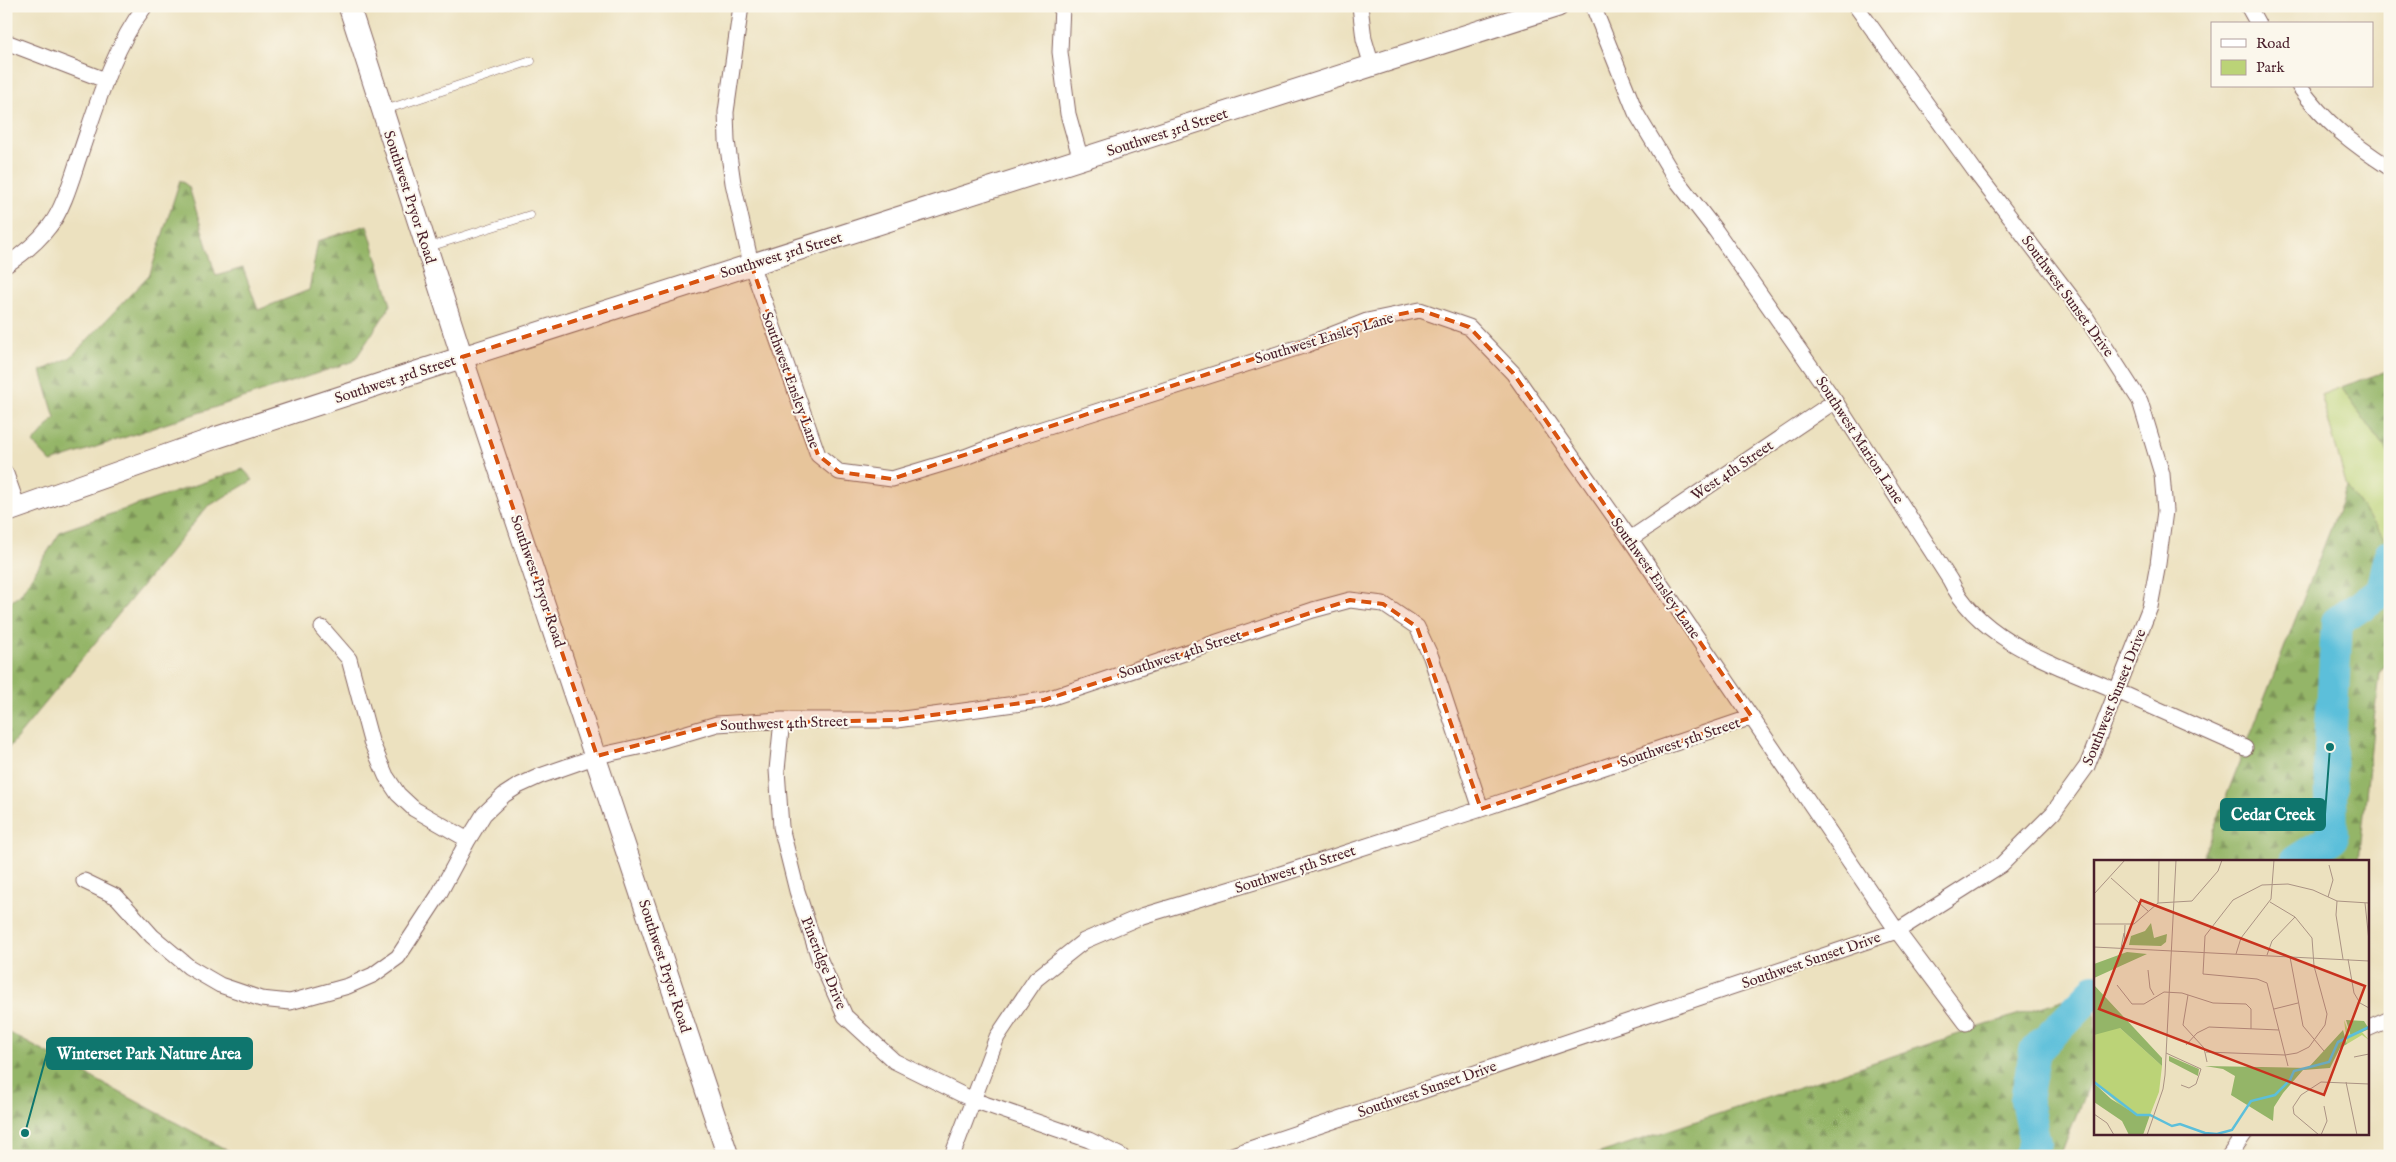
<svg xmlns="http://www.w3.org/2000/svg" width="2396" height="1162" font-family="'IM FELL English',serif">
	<style>
		.green { fill: #bbd377; stroke: #827951 }
		.forest { fill: url(#forest-firs); stroke: #6f6a4a }
		.lines { fill: none; stroke-linecap: round; stroke-linejoin: round }
		.river { stroke: #5cbfda; stroke-width: 32 }
		.lane-casing { stroke: #83635f; stroke-width: 9 }
		.street-casing { stroke: #83635f; stroke-width: 17 }
		.secondary-casing { stroke: #83635f; stroke-width: 23 }
		.lane { stroke: #fff; stroke-width: 8 }
		.street { stroke: #fff; stroke-width: 15 }
		.secondary { stroke: #fff; stroke-width: 21 }
		.marked { fill: #d8530f; fill-opacity: 0.2; stroke: #d8530f; stroke-width: 4; stroke-dasharray: 10 6; stroke-linejoin: round }
		.labels { text-anchor: middle; stroke-width: 4; stroke-linejoin: round; paint-order: stroke }
		.street-label { font-size: 15px; fill: #4a1f2b; stroke: #fbf7ec }
		.inset-river { fill: none; stroke: #5cbfda; stroke-width: 2.5 }
		.inset-road { fill: none; stroke: #ab9384; stroke-width: 1 }
		.view { fill: #c8321e; fill-opacity: 0.15; stroke: #c8321e; stroke-width: 2.5 }
		.inset-edge { fill: none; stroke: #4a1f2b; stroke-width: 2.5 }
		.leader { fill: none; stroke: #0f766e; stroke-width: 2 }
		.callout-dot { fill: #0f766e; stroke: #fbf7ec; stroke-width: 2 }
		.callout { fill: #0f766e; stroke: #0f766e; stroke-width: 2 }
		.callout-label { font-size: 16px; text-anchor: middle; font-weight: bold; fill: #fff }
	</style>
	<defs>
		<pattern id="forest-firs" width="22" height="20" patternUnits="userSpaceOnUse" patternTransform="scale(1.25)"><rect width="22" height="20" fill="#94b568"/><path d="M5 1l3.5 6h-7zM16 11l3.5 6h-7z" fill="#7b9356"/></pattern>
	</defs>
	<rect width="100%" height="100%" fill="#fbf7ec"/>
	<filter id="ink" filterUnits="userSpaceOnUse"><feTurbulence type="fractalNoise" baseFrequency=".02" numOctaves="2"/><feDisplacementMap in="SourceGraphic" scale="10" xChannelSelector="R" yChannelSelector="G"/><feConvolveMatrix kernelMatrix="1 2 1 2 8 2 1 2 1" color-interpolation-filters="sRGB"/></filter>
	<filter id="wash" filterUnits="userSpaceOnUse"><feTurbulence type="fractalNoise" baseFrequency=".0096" numOctaves="4" result="noise"/><feDisplacementMap in="SourceGraphic" scale="20" xChannelSelector="R" yChannelSelector="G"/><feGaussianBlur stdDeviation="1.12" result="paint"/><feColorMatrix in="noise" values="0 0 0 0 0 0 0 0 0 0 0 0 0 0 0 0 0 1.4 0 .05"/><feComposite in="paint" operator="in"/></filter>
	<g filter="url(#wash)">
		<rect width="100%" height="100%" fill="#ece1bf"/>
		<path class="green" d="M2341,387L2390,455V546L2347,487L2321,395Z"/>
		<path class="forest" d="M180,180L189,187L216,276L243,268L258,310L309,290L318,241L367,225L391,305L354,361L51,462L33,443L55,418L41,371L71,357L150,274Z
			M2390,370V455L2341,387Z
			M243,469L253,480L207,507L6,751V605L20,595L61,531Z
			M2347,487L2390,546V660L2379,673L2359,861H2201Z
			M2095,989V1068L2060,1156H1591Z
			M6,1031L238,1156H6Z"/>
		<g class="lines">
			<path class="river" d="M2296,861L2332,838L2330,747L2337,622L2382,591L2390,555
				M2029,1156L2035,1143L2026,1100L2035,1051L2095,990"/>
		</g>
	</g>
	<g filter="url(#ink)">
		<g class="lines">
			<g class="lane-casing">
				<path id="lane" d="M385,110L531,61
					M429,247L530,215"/>
			</g>
			<g class="street-casing">
				<path id="street" d="M741,6L726,112L727,141L733,183L751,264L818,455L839,472L892,479L965,457L1017,437L1306,345L1367,321L1420,310L1469,327L1513,373L1630,539L1897,931L1966,1023
					M1062,6L1060,52L1068,114L1081,160
					M1360,6L1364,39L1372,66
					M1593,6L1636,113L1675,178L1716,231L1835,401L1950,580C1980,642 2058,665 2117,691C2160,710 2203,729 2245,748
					M2248,6L2258,24
					M6,42L105,80
					M2299,86C2325,123 2353,144 2390,168
					M6,265C23,254 37,243 49,227C63,210 72,178 79,157C97,105 112,50 145,6
					M6,474L18,508
					M1630,539L1835,401
					M322,628L349,659L371,741L386,776L398,794L414,809L468,840
					M782,720L777,770L781,827L797,891L819,958L845,1016L894,1061L973,1100L1089,1140L1121,1156
					M84,881L117,897L152,936L189,967L220,985L261,999L290,1002L348,986L373,975L398,957L438,896L468,840L484,814L504,795L518,786L540,776L597,756L643,746L717,724L782,720H896L1044,700L1313,610L1350,600L1383,604L1417,627L1431,657L1481,809
					M2367,1029L2390,1019
					M952,1156L997,1037L1036,979L1084,941L1142,916L1284,873L1481,809L1752,717
					M1229,1156L1897,931L2001,865L2053,813L2087,766L2150,607L2158,564L2165,511L2162,474L2140,401L2084,314L1977,174L1856,6
					M2229,1156L2245,1133"/>
			</g>
			<g class="secondary-casing">
				<path id="secondary" d="M349,6L462,357L728,1156
					M6,512L215,438L429,368L1558,6"/>
			</g>
			<use href="#lane" class="lane"/>
			<use href="#street" class="street"/>
			<use href="#secondary" class="secondary"/>
		</g>
	</g>
	<path class="marked" d="M751,264L818,455L839,472L892,479L1367,321L1420,310L1469,327L1513,373L1752,717L1481,809L1417,627L1383,604L1350,600L1044,700L896,720L717,724L597,756L462,357Z"/>
	<g class="labels">
		<g class="street-label">
			<text transform="translate(1167 132) rotate(-18)" y="5">Southwest 3rd Street</text>
			<text transform="translate(410 197) rotate(72)" y="5">Southwest Pryor Road</text>
			<text transform="translate(781 255) rotate(-17)" y="5">Southwest 3rd Street</text>
			<text transform="translate(2068 296) rotate(54)" y="5">Southwest Sunset Drive</text>
			<text transform="translate(1324 338) rotate(-17)" y="5">Southwest Ensley Lane</text>
			<text transform="translate(395 379) rotate(-18)" y="5">Southwest 3rd Street</text>
			<text transform="translate(791 380) rotate(70)" y="5">Southwest Ensley Lane</text>
			<text transform="translate(1860 440) rotate(57)" y="5">Southwest Marion Lane</text>
			<text transform="translate(1732 470) rotate(-34)" y="5">West 4th Street</text>
			<text transform="translate(1656 578) rotate(55)" y="5">Southwest Ensley Lane</text>
			<text transform="translate(538 581) rotate(71)" y="5">Southwest Pryor Road</text>
			<text transform="translate(1180 654) rotate(-18)" y="5">Southwest 4th Street</text>
			<text transform="translate(2114 697) rotate(-68)" y="5">Southwest Sunset Drive</text>
			<text transform="translate(784 723) rotate(-2)" y="5">Southwest 4th Street</text>
			<text transform="translate(1680 742) rotate(-19)" y="5">Southwest 5th Street</text>
			<text transform="translate(1295 869) rotate(-18)" y="5">Southwest 5th Street</text>
			<text transform="translate(1811 960) rotate(-19)" y="5">Southwest Sunset Drive</text>
			<text transform="translate(824 963) rotate(68)" y="5">Pineridge Drive</text>
			<text transform="translate(665 966) rotate(72)" y="5">Southwest Pryor Road</text>
			<text transform="translate(1427 1089) rotate(-19)" y="5">Southwest Sunset Drive</text>
		</g>
	</g>
	<g transform="translate(2094 860)">
		<rect width="275" height="275" fill="#ece1bf"/>
		<path d="M0,134L26,168L68,206L65,232L56,255H43L26,245L0,222ZM250,160L257,177L268,172L275,180L268,175L253,184Z" fill="#bbd377"/>
		<path d="M57,63L60,78L73,74L72,82L67,86L35,85L37,76L51,71ZM33,92L53,94L0,118V104ZM0,125L68,198V206L26,168L0,175ZM252,160L270,161L275,169L257,177ZM249,170L253,184L246,188L236,208L209,210L189,233L180,247L179,261L137,235L141,216L129,209L111,206L214,208ZM75,196L105,209L104,216L75,201ZM0,223L17,239L43,255H56L49,275H35L28,261L0,242Z" fill="#94b568"/>
		<path class="inset-river" d="M0,222L43,255H56L78,266L86,264L111,273L123,274L138,270L157,241L181,235L196,220L200,211L235,202L244,182L275,167"/>
		<path class="inset-road" d="M17,18L54,51M0,34L31,0M234,37L239,20L235,5M243,41L242,55L249,99M64,43L98,41L124,11L128,0M271,43L275,81M0,64H40L64,43L65,0M0,87L275,101M27,88L30,73M30,88L31,65M142,94L147,78L177,39L180,0M173,95L178,81L201,57M196,97L209,166L230,191M254,99L260,133L266,143L275,148M54,110L56,128L60,135M23,125L38,144H50L70,132L88,133L119,143L152,144L157,149V169M94,135L89,165L110,188L113,202M180,149L204,143M92,185L103,173L115,167L185,170M112,192L191,195L203,193L215,187L231,165L233,154L220,106L218,78L201,57L176,42M72,193L107,209L102,224L95,228L87,225M260,197L275,194M194,206L173,123L163,119L109,114L111,76L139,40L168,25L194,24L219,30L243,41L275,43M252,222L263,275M0,254L13,263L20,275M53,275L69,229L71,215L82,0M225,275L200,254L199,247L207,235L227,222L275,224M227,275L233,261L230,246"/>
		<path class="view" d="M47,40L271,126L230,235L5,149Z"/>
		<rect width="275" height="275" class="inset-edge"/>
	</g>
	<path class="leader" d="M2330 747L2325 814M25 1133L47 1053"/>
	<g class="callout-dot">
		<circle cx="2330" cy="747" r="5"/>
		<circle cx="25" cy="1133" r="5"/>
	</g>
	<g class="callout">
		<rect x="2221" y="799" width="104" height="31" rx="5"/>
		<rect x="47" y="1038" width="205" height="31" rx="5"/>
	</g>
	<g class="callout-label">
		<text x="2273" y="820">Cedar Creek</text>
		<text x="149" y="1059">Winterset Park Nature Area</text>
	</g>
	<rect width="2396" height="1162" fill="none" stroke="#fbf7ec" stroke-width="25"/>
	<rect x="2211" y="22" width="162" height="65" fill="#fbf7ec" stroke="#b4a19f"/>
	<rect x="2221" y="39" width="25" height="8" fill="#ffffff" stroke="#b4a19f"/>
	<text x="2256" y="48" font-size="15" fill="#4a1f2b">Road</text>
	<rect x="2221" y="60" width="25" height="15" fill="#bbd377" stroke="#b4a19f"/>
	<text x="2256" y="72" font-size="15" fill="#4a1f2b">Park</text>
</svg>
